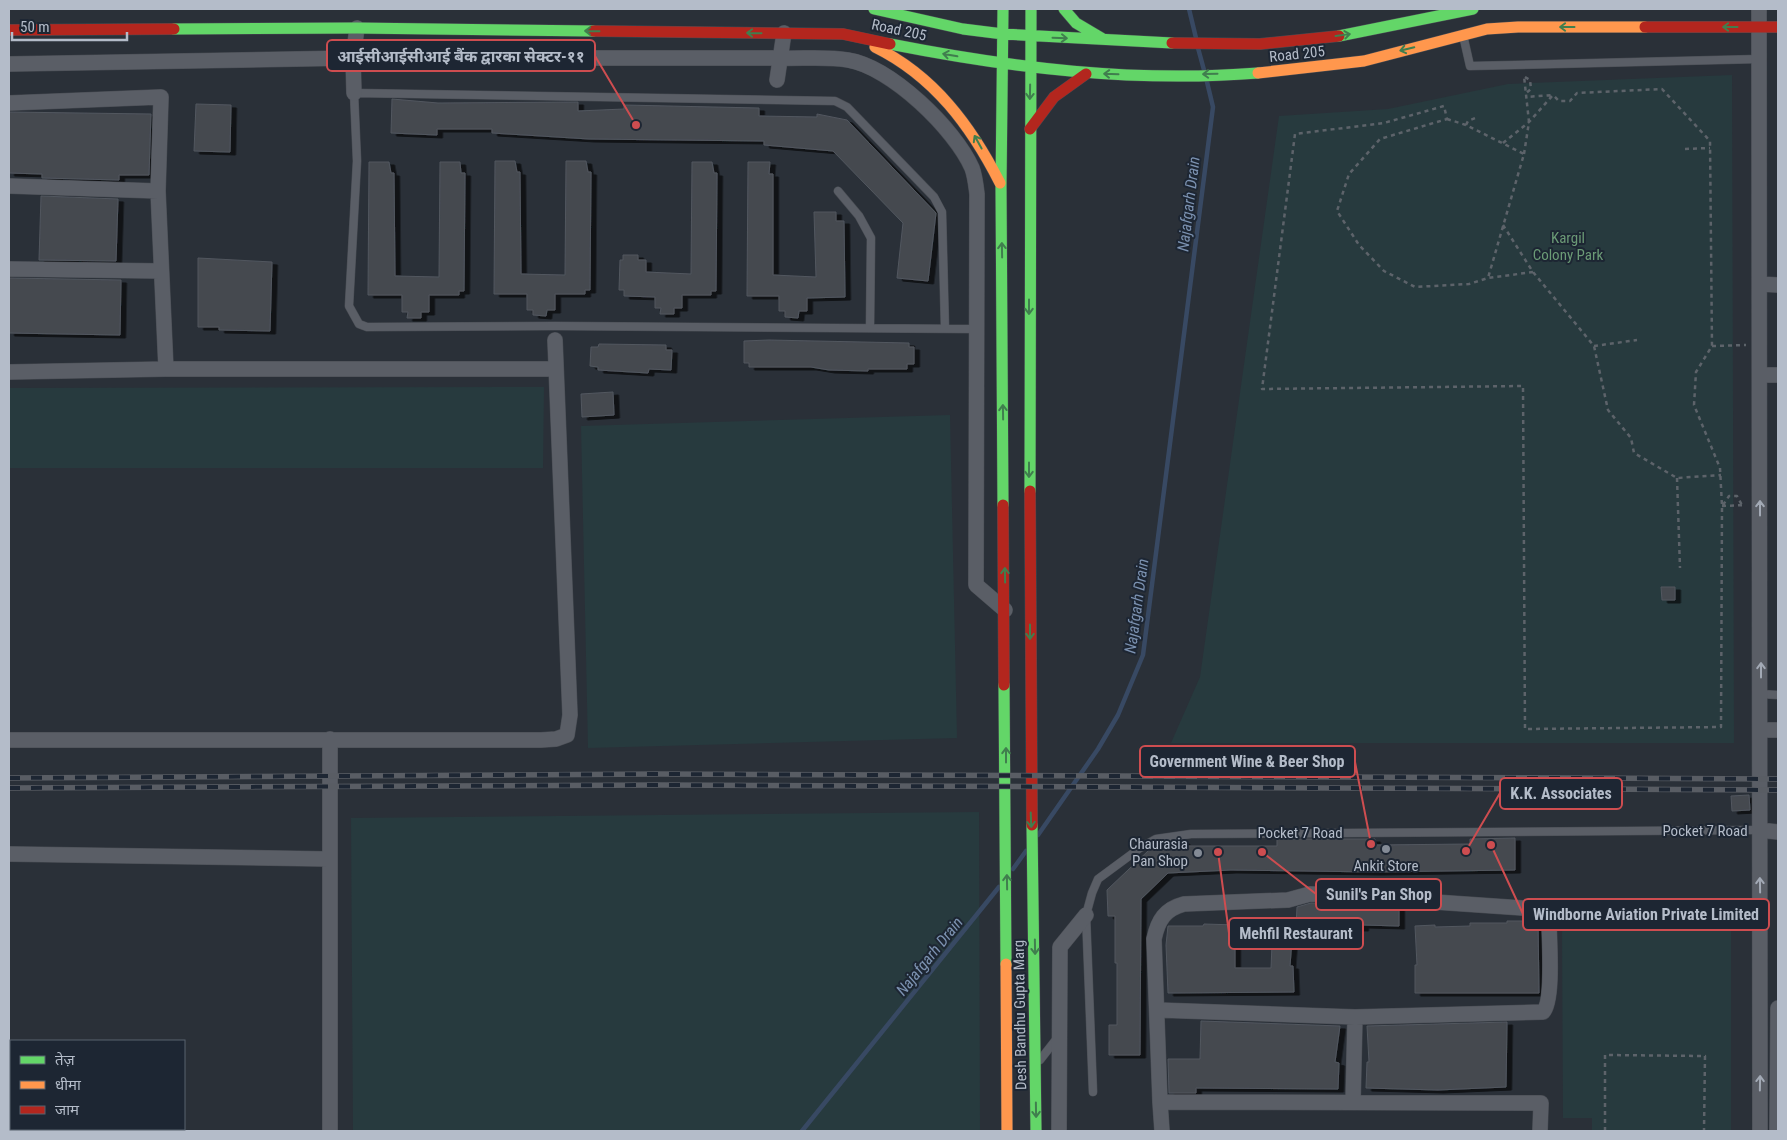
<svg xmlns="http://www.w3.org/2000/svg" width="1787" height="1140" font-family="'Roboto Condensed','Noto Sans Devanagari',sans-serif">
	<style>
		.green { fill: #273a3e }
		.lines { fill: none; stroke-linecap: round; stroke-linejoin: round }
		.stream { stroke: #384963; stroke-width: 4.5 }
		.building { fill: #444950; stroke: #52575f; fill-rule: evenodd; filter: url(#shadow) }
		.lane-casing { stroke: #484c53; stroke-width: 9 }
		.street-casing { stroke: #484c53; stroke-width: 16 }
		.fast-casing { stroke: #484c53; stroke-width: 12 }
		.slow-casing { stroke: #484c53; stroke-width: 12 }
		.jam-casing { stroke: #484c53; stroke-width: 12 }
		.path { stroke: #5d636a; stroke-width: 2.5; stroke-dasharray: 4 4; stroke-linecap: butt }
		.lane { stroke: #5a5e66; stroke-width: 8 }
		.street { stroke: #5a5e66; stroke-width: 15 }
		.fast { stroke: #63d668; stroke-width: 11 }
		.slow { stroke: #ff974d; stroke-width: 11 }
		.jam { stroke: #b3261e; stroke-width: 11 }
		.rail-casing { stroke: #595d64; stroke-width: 5.5 }
		.rail { stroke: #1d2633; stroke-width: 4; stroke-dasharray: 11; stroke-linecap: butt }
		.oneway { stroke: #407e4e }
		.oneway2 { stroke: #a2a9b5 }
		.poi-dot { fill: #848b96; stroke: #1d2633; stroke-width: 2 }
		.labels { text-anchor: middle; stroke-width: 4; stroke-linejoin: round; paint-order: stroke }
		.street-label { font-size: 15px; fill: #b4bcc9; stroke: #1d2633 }
		.park-label { font-size: 15px; fill: #6b9a76; stroke: #1d2633 }
		.poi-label { font-size: 15px; fill: #b4bcc9; stroke: #1d2633; text-anchor: end }
		.water-label { font-size: 16px; font-style: italic; fill: #7c92b1; stroke: #1d2633 }
		.leader { fill: none; stroke: #ce4d50; stroke-width: 2 }
		.callout-dot { fill: #ce4d50; stroke: #1d2633; stroke-width: 2 }
		.callout { fill: #1d2633; stroke: #ce4d50; stroke-width: 2 }
		.callout-label { font-size: 16px; text-anchor: middle; font-weight: bold; fill: #b4bcc9 }
	</style>
	<defs>
		<filter id="shadow"><feDropShadow dx="5.5" dy="3" stdDeviation="0" flood-color="#0009"/></filter>
	</defs>
	<rect width="100%" height="100%" fill="#2a3038"/>
	<path class="green" d="M1732,75L1734,743H1171L1200,677L1279,116L1388,109L1508,84Z
		M544,387L543,468H9V388Z
		M950,415L957,738L588,748L581,426Z
		M979,812L980,1131H353L351,818Z
		M1731,924V1131H1592V1118H1563L1562,925Z"/>
	<g class="lines">
		<path class="stream" d="M1189,9L1196,38
			M1198,48L1204,70
			M1038,835L1098,749L1118,715L1143,655L1213,107L1207,82
			M1013,869L1026,851
			M802,1131L999,887"/>
	</g>
	<path class="building" d="M392,99L438,103L578,102V111L624,109V105L759,108V116L817,117V114L847,120L936,213L928,281L897,278L903,223L833,151L764,145V141L589,139L492,133V129H437V135L391,133Z
		M196,104L231,105L230,152L194,151Z
		M9,112L151,114L149,175H119V180L42,178V174L9,173Z
		M495,161H515L517,172H520L521,274L565,275L566,161H586L588,172H591L590,290H585V294H555V310H547L546,316L533,315V310H527V294H494Z
		M369,162H389L391,173H394L395,276L439,277L440,162H460L461,173H465L464,291H459V295H429V312H421V318H407L408,312H402V295H368Z
		M692,162H712L714,173H717L716,291H711V295H682V308H674V314H660L661,308H655V297L624,296V290H619L620,260H623V255H638V260H646V272L691,274Z
		M748,162H770L769,174H773V275L816,277L814,212H836V221H844L845,297L807,298V311H799L798,318L785,317V311H779V296H747Z
		M41,196L118,199L116,261L39,260Z
		M198,258L272,262L270,331L219,330V327H198Z
		M9,278L121,280L120,335L9,333Z
		M769,340L909,343V347H914V364H907V369H868V371L829,370L811,367H749V363H744V341Z
		M599,344L666,345V350H672L671,370L649,369L648,373L598,370V367L590,366L591,347H598Z
		M613,392L614,415L582,417L581,394Z
		M1661,587H1675V600H1662Z
		M1749,795L1750,810L1732,811L1731,796Z
		M1515,838V870L1375,872L1231,870L1168,873L1141,899L1140,1055H1109V1025H1117V963H1115V916H1108L1107,890L1149,850L1158,844L1184,841L1185,846H1277V839H1375V845L1470,844V839Z
		M1311,903L1399,907V926L1363,925V928L1296,927L1297,907Z
		M1507,921H1538L1539,993H1415V965H1417L1415,926L1435,925V927L1470,926V923H1507Z
		M1237,923L1293,926L1290,966H1293L1294,992L1168,993L1166,945L1168,926H1203L1204,924L1237,925ZM1235,945H1272L1271,968H1235Z
		M1201,1021L1340,1026L1335,1062L1339,1063L1338,1089L1196,1088V1093H1169L1168,1059H1200Z
		M1507,1022L1506,1087L1438,1090L1366,1088L1367,1062H1369L1367,1026Z"/>
	<g class="lines">
		<g class="lane-casing">
			<path id="lane" d="M1463,35L1470,66L1759,59
				M838,191L859,216L871,238L870,328
				M945,329L942,212L934,197L847,107L835,101L354,93L357,161L349,306L359,324L367,327L555,326L977,329
				M1761,694L1778,695
				M1040,1060L1058,1037
				M1093,1092L1086,915L1092,893L1098,879L1140,848L1156,839L1191,834L1759,830"/>
		</g>
		<g class="street-casing">
			<path id="street" d="M1759,9L1760,1131
				M9,64L353,58H779C801,59 826,56 848,60C891,67 955,129 972,168C975,176 976,186 977,194L976,585L1005,610
				M777,80L784,33
				M354,93L353,58L357,28
				M9,103L161,97L158,191L166,369
				M9,186L158,191
				M9,269L161,271
				M1760,284L1778,285
				M9,372L166,369H555
				M1760,375H1778
				M1761,730H1778
				M330,739V1131
				M9,740H541L556,739L567,735L570,715L555,340
				M1759,830L1778,832
				M9,854L328,859
				M1158,1010L1355,1017L1543,1012C1554,1001 1549,938 1549,920L1546,913L1536,909L1435,902L1415,898L1310,894L1288,900L1184,904C1165,909 1158,920 1154,939L1160,1102
				M9,1058H11
				M1353,1102L1355,1017
				M9,1128H11
				M71,1129V1131
				M1059,1131L1060,947L1086,915
				M1162,1131L1160,1102L1541,1103L1540,1131
				M1777,1131L1778,1008"/>
		</g>
		<g class="fast-casing">
			<path id="fast" d="M874,9L963,29L1003,34L1172,43
				M1003,9L1001,185L1003,505
				M1064,9L1076,23L1103,39
				M174,29L357,28L593,31
				M1339,36L1473,9
				M890,44C1012,68 1134,83 1258,73
				M1030,491L1031,9
				M1004,685L1006,964
				M1032,825L1036,1131"/>
		</g>
		<g class="slow-casing">
			<path id="slow" d="M875,47C934,76 971,126 1000,183
				M1258,73L1364,61L1487,29L1518,27H1645
				M1006,964L1007,1131"/>
		</g>
		<g class="jam-casing">
			<path id="jam" d="M1645,27H1778
				M9,30L174,29
				M593,31L843,34L890,44
				M1172,43L1260,44L1339,36
				M1030,129L1054,97L1086,74
				M1030,491L1032,825
				M1003,505L1004,685"/>
		</g>
		<path class="path" d="M1525,77L1530,80L1531,89L1526,93
			M1447,119L1466,125L1524,154L1488,278
			M1466,125L1468,121L1478,117
			M1503,143L1529,122L1553,95L1526,97
			M1685,149L1710,148
			M1524,154L1529,122L1524,76
			M1503,225L1533,272L1594,346L1608,410L1631,438L1634,453L1677,478L1721,475
			M1533,272L1488,278L1469,284L1415,287L1384,271L1359,245L1337,211L1349,174L1380,139L1447,119L1444,106L1384,123L1295,134L1262,389L1523,386L1525,729L1721,727L1722,506L1720,468L1694,405L1696,372L1712,346L1710,141L1662,89L1577,93L1570,101H1559L1553,95
			M1594,346L1637,340
			M1712,346L1746,345
			M1677,478L1680,568
			M1723,505L1729,496H1737L1742,505
			M1722,506L1746,505
			M1605,1131V1055L1705,1056L1704,1131"/>
		<use href="#lane" class="lane"/>
		<use href="#street" class="street"/>
		<use href="#fast" class="fast"/>
		<use href="#slow" class="slow"/>
		<use href="#jam" class="jam"/>
		<g class="rail-casing">
			<path id="rail" d="M9,778L659,774L1778,779
				M9,788L659,785L1778,790"/>
		</g>
		<use href="#rail" class="rail"/>
	</g>
	<defs><path id="oneway-shaft" d="M-6 0H5M1.5-3L5.5 0L1.5 3" fill="none" stroke-width="1.6" stroke-linecap="round" stroke-linejoin="round" transform="scale(1.25)"/></defs>
	<g class="oneway">
		<use href="#oneway-shaft" transform="translate(1567 27) rotate(-180)"/>
		<use href="#oneway-shaft" transform="translate(1730 27) rotate(-180)"/>
		<use href="#oneway-shaft" transform="translate(592 31) rotate(-179)"/>
		<use href="#oneway-shaft" transform="translate(754 33) rotate(-179)"/>
		<use href="#oneway-shaft" transform="translate(1343 35) rotate(-8)"/>
		<use href="#oneway-shaft" transform="translate(1060 38) rotate(2)"/>
		<use href="#oneway-shaft" transform="translate(1407 49) rotate(166)"/>
		<use href="#oneway-shaft" transform="translate(950 55) rotate(-170)"/>
		<use href="#oneway-shaft" transform="translate(1111 74) rotate(-178)"/>
		<use href="#oneway-shaft" transform="translate(1210 74) rotate(179)"/>
		<use href="#oneway-shaft" transform="translate(1030 92) rotate(91)"/>
		<use href="#oneway-shaft" transform="translate(978 142) rotate(-119)"/>
		<use href="#oneway-shaft" transform="translate(1002 250) rotate(-91)"/>
		<use href="#oneway-shaft" transform="translate(1029 307) rotate(90)"/>
		<use href="#oneway-shaft" transform="translate(1003 412) rotate(-91)"/>
		<use href="#oneway-shaft" transform="translate(1029 470) rotate(90)"/>
		<use href="#oneway-shaft" transform="translate(1005 575) rotate(-91)"/>
		<use href="#oneway-shaft" transform="translate(1030 632) rotate(90)"/>
		<use href="#oneway-shaft" transform="translate(1006 755) rotate(-90)"/>
		<use href="#oneway-shaft" transform="translate(1031 820) rotate(88)"/>
		<use href="#oneway-shaft" transform="translate(1007 882) rotate(-91)"/>
		<use href="#oneway-shaft" transform="translate(1035 947) rotate(89)"/>
		<use href="#oneway-shaft" transform="translate(1036 1110) rotate(89)"/>
	</g>
	<g class="oneway2">
		<use href="#oneway-shaft" transform="translate(1760 508) rotate(-90)"/>
		<use href="#oneway-shaft" transform="translate(1761 670) rotate(-90)"/>
		<use href="#oneway-shaft" transform="translate(1760 885) rotate(-91)"/>
		<use href="#oneway-shaft" transform="translate(1760 1083) rotate(-89)"/>
	</g>
	<g class="poi-dot">
		<circle cx="1386" cy="849" r="5"/>
		<circle cx="1198" cy="853" r="5"/>
	</g>
	<g class="labels">
		<g class="street-label">
			<text transform="translate(899 30) rotate(12)" y="5">Road 205</text>
			<text transform="translate(1297 54) rotate(-6)" y="5">Road 205</text>
			<text x="1705" y="836">Pocket 7 Road</text>
			<text x="1300" y="838">Pocket 7 Road</text>
			<text transform="translate(1020 1015) rotate(-91)" y="5">Desh Bandhu Gupta Marg</text>
		</g>
		<g class="park-label">
			<text x="1568" y="243">Kargil<tspan x="1568" dy="17">Colony Park</tspan></text>
		</g>
		<g class="poi-label">
			<text x="1188" y="849">Chaurasia<tspan x="1188" dy="17">Pan Shop</tspan></text>
			<text x="1386" y="871" text-anchor="middle">Ankit Store</text>
		</g>
		<g class="water-label">
			<text transform="translate(1188 204) rotate(-83)" y="6">Najafgarh Drain</text>
			<text transform="translate(1136 606) rotate(-82)" y="6">Najafgarh Drain</text>
			<text transform="translate(929 956) rotate(-51)" y="6">Najafgarh Drain</text>
		</g>
	</g>
	<path class="leader" d="M636 125L595 56M1371 844L1355 762M1466 851L1500 793M1262 852L1316 894M1491 845L1523 914M1218 852L1229 933"/>
	<g class="callout-dot">
		<circle cx="636" cy="125" r="5"/>
		<circle cx="1371" cy="844" r="5"/>
		<circle cx="1466" cy="851" r="5"/>
		<circle cx="1262" cy="852" r="5"/>
		<circle cx="1491" cy="845" r="5"/>
		<circle cx="1218" cy="852" r="5"/>
	</g>
	<g class="callout">
		<rect x="327" y="40" width="268" height="31" rx="5"/>
		<rect x="1140" y="746" width="215" height="31" rx="5"/>
		<rect x="1500" y="778" width="122" height="31" rx="5"/>
		<rect x="1316" y="879" width="125" height="31" rx="5"/>
		<rect x="1523" y="899" width="246" height="31" rx="5"/>
		<rect x="1229" y="918" width="134" height="31" rx="5"/>
	</g>
	<g class="callout-label">
		<text x="461" y="62">आईसीआईसीआई बैंक द्वारका सेक्टर-११</text>
		<text x="1247" y="767">Government Wine &amp; Beer Shop</text>
		<text x="1561" y="799">K.K. Associates</text>
		<text x="1379" y="900">Sunil's Pan Shop</text>
		<text x="1646" y="920">Windborne Aviation Private Limited</text>
		<text x="1296" y="939">Mehfil Restaurant</text>
	</g>
	<rect width="1787" height="1140" fill="none" stroke="#b4bcc9" stroke-width="20"/>
	<rect x="10" y="1040" width="175" height="90" fill="#1d2633" stroke="#59626f"/>
	<rect x="20" y="1056" width="25" height="8" fill="#63d668" stroke="#59626f"/>
	<text x="55" y="1065" font-size="15" fill="#b4bcc9">तेज़</text>
	<rect x="20" y="1081" width="25" height="8" fill="#ff974d" stroke="#59626f"/>
	<text x="55" y="1090" font-size="15" fill="#b4bcc9">धीमा</text>
	<rect x="20" y="1106" width="25" height="8" fill="#b3261e" stroke="#59626f"/>
	<text x="55" y="1115" font-size="15" fill="#b4bcc9">जाम</text>
	<path d="M12 32v8h115v-8" fill="none" stroke="#b4bcc9" stroke-width="2.5"/>
	<text x="20" y="32" font-size="15" fill="#b4bcc9" stroke="#1d2633" stroke-width="4" paint-order="stroke">50 m</text>
</svg>
